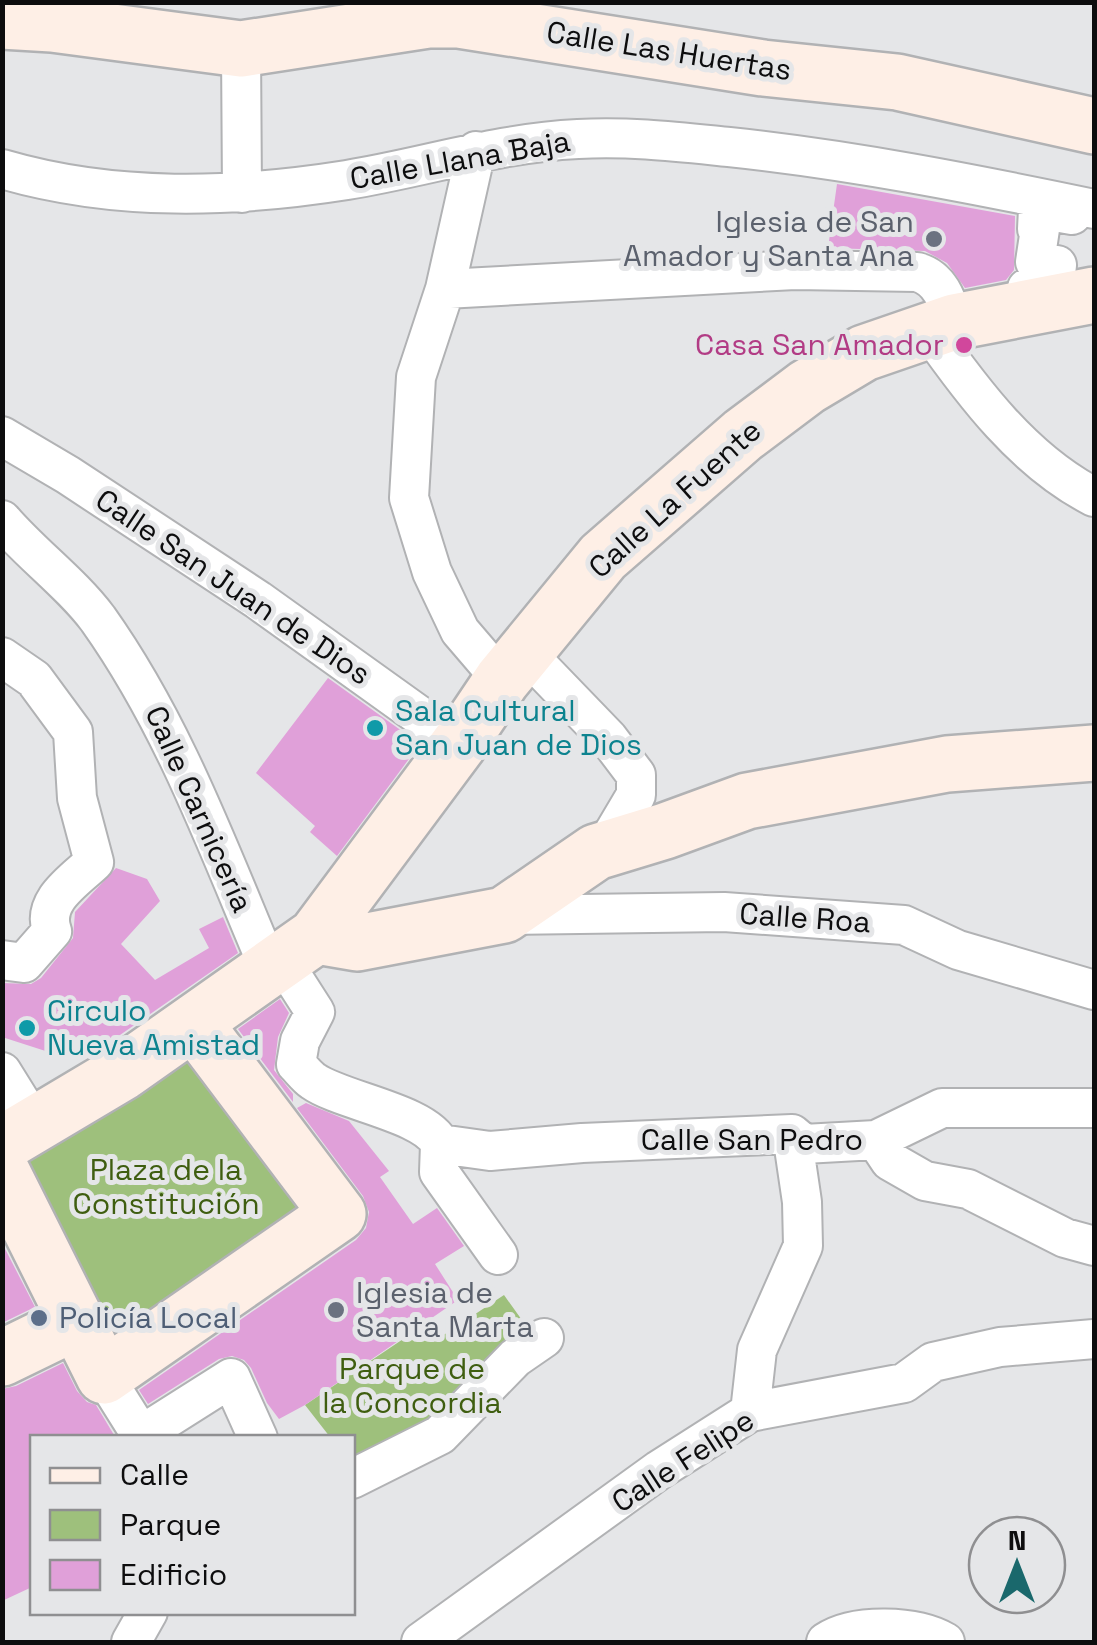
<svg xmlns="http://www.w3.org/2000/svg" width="1097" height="1645" font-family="'Space Grotesk',sans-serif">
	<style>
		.green { fill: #9ec07c }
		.building { fill: #e0a0d9 }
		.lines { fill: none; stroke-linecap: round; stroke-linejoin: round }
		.street-casing { stroke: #b1b2b4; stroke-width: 42 }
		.secondary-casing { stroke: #b1b2b4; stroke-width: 60 }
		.street { stroke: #fff; stroke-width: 38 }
		.secondary { stroke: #feefe6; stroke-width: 55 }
		.worship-dot { fill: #6b7280; stroke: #e5e6e8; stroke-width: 4 }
		.hotel-dot { fill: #d1479c; stroke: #e5e6e8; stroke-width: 4 }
		.culture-dot { fill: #0f9aa8; stroke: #e5e6e8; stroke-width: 4 }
		.service-dot { fill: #5c6f8a; stroke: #e5e6e8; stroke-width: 4 }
		.labels { text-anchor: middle; stroke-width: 10; stroke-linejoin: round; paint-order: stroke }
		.street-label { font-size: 30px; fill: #0d0d0e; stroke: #e5e6e8 }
		.worship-label { font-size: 30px; fill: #5b616d; stroke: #e5e6e8; text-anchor: end }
		.hotel-label { font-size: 30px; fill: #b23c85; stroke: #e5e6e8; text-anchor: end }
		.culture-label { font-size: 30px; fill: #0d838f; stroke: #e5e6e8; text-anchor: start }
		.park-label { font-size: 30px; fill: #3f5e10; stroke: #e5e6e8 }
		.service-label { font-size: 30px; fill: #4e5e75; stroke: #e5e6e8; text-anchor: start }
	</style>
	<rect width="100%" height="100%" fill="#e5e6e8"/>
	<path class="green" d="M194,1023L338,1214L104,1376L3,1172Z
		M504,1295L529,1330L451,1413L353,1468L352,1438L330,1437L305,1405L421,1327L433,1342Z"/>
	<path class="building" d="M837,184L1015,216L1014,270L1006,280L965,288L947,263L925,251L828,248Z
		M328,678L420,744L337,856L310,832L315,826L256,773Z
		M116,868L147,879L160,901L121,944L155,980L209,948L199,929L223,917L238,953L97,1051L61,1056L2,1037V983L31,984L41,978L73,938L75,912Z
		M280,999L289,1013L278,1037L274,1070L293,1094V1102L238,1029Z
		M306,1103L349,1121L389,1171L380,1177L413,1224L437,1208L464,1246L435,1264L458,1300L305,1405L279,1419L267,1403L251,1368L244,1360L232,1356L219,1359L148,1404L139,1390L356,1240L366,1228L369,1212L363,1196L297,1108Z
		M2,1243L35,1307L2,1323Z
		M63,1363L77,1391L87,1402L96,1405L114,1435L110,1438H32V1587L2,1601V1389L16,1386Z"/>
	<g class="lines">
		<g class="street-casing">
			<path id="street" d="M241,49L242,193
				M476,151L445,289L416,377L409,498L432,572L460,631L502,680
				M2,169C115,202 233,198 347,180C427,167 496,143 578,139C629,136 679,142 729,147C852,160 974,184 1094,209
				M445,289L795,270L917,272C940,278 947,300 954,322
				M1025,297L1027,288L1054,290L1057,265L1035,262L1040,229H1037L1038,209L1072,215
				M928,329C973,393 1024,461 1094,497
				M2,436L68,475L258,600L459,744
				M2,520C32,555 71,583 98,619C174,726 218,848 269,968
				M525,652L608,738L636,775V795L604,849
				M2,657L34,679L73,732L77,798L94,862C74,881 41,901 52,931L24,963L2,960
				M504,915L724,912L904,925L958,950L1094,990
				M283,962L315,1012L300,1041L296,1064C301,1069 307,1077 313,1081C341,1101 426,1113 440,1144L490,1151L582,1143L792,1134L804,1144L876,1140L890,1161L925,1181L968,1189L1065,1238L1094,1246
				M2,1072L35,1125
				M876,1140L942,1108H1094
				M440,1144L439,1172L498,1255
				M104,1376L141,1435L231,1378L258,1438
				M750,1412L757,1350L803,1246L802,1202L792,1134
				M352,1479L440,1435L515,1358L544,1338
				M131,1642L148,1612
				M421,1642L659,1470L750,1412L904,1383L933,1362L1000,1347L1094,1339
				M826,1642C854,1623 916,1625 945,1642"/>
		</g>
		<g class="secondary-casing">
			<path id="secondary" d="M2,21L52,24L241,49L428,20H459L763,68L897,82L1094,126
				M316,936L357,943L504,915L596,852L665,831L747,801L947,764L1094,753
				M2,1144L123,1072L316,936L459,744L502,680L603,557L743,435L807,387L864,353L954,322L1094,295
				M2,1172L104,1376L338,1214L194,1023
				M2,1358L78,1321"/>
		</g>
		<use href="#street" class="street"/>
		<use href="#secondary" class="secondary"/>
	</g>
	<g class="worship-dot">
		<circle cx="934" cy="239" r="10"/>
		<circle cx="336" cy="1310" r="10"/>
	</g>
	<circle class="hotel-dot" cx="964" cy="345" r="10"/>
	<g class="culture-dot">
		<circle cx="375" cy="728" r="10"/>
		<circle cx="27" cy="1028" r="10"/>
	</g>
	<circle class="service-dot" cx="39" cy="1318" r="10"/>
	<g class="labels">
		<g class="street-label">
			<text transform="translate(669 51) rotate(9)" y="10">Calle Las Huertas</text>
			<text transform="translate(460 160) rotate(-10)" y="10">Calle Llana Baja</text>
			<text transform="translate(675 499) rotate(-42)" y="10">Calle La Fuente</text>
			<text transform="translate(233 587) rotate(34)" y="10">Calle San Juan de Dios</text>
			<text transform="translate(199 809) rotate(66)" y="10">Calle Carnicería</text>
			<text transform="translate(805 918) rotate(4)" y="10">Calle Roa</text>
			<text x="752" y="1150">Calle San Pedro</text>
			<text transform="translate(683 1461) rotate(-33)" y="10">Calle Felipe</text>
		</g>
		<g class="worship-label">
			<text x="914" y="232">Iglesia de San<tspan x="914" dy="34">Amador y Santa Ana</tspan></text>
			<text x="356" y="1303" text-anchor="start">Iglesia de<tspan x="356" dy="34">Santa Marta</tspan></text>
		</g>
		<g class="hotel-label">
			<text x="944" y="355">Casa San Amador</text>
		</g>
		<g class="culture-label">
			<text x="395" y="721">Sala Cultural<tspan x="395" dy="34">San Juan de Dios</tspan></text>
			<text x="47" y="1021">Circulo<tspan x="47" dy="34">Nueva Amistad</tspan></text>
		</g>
		<g class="park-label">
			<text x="166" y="1180">Plaza de la<tspan x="166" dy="34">Constitución</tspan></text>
			<text x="412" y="1379">Parque de<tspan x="412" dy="34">la Concordia</tspan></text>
		</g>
		<g class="service-label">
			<text x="59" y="1328">Policía Local</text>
		</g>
	</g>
	<rect width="1097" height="1645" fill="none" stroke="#0d0d0e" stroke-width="10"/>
	<rect x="30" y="1435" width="325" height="180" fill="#e5e6e8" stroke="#8f8f91" stroke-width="2.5"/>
	<rect x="50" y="1468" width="50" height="15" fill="#feefe6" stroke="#8f8f91" stroke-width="2.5"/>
	<text x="120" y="1485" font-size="30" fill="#0d0d0e">Calle</text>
	<rect x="50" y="1510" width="50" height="30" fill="#9ec07c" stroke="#8f8f91" stroke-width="2.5"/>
	<text x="120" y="1535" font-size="30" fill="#0d0d0e">Parque</text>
	<rect x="50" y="1560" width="50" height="30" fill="#e0a0d9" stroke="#8f8f91" stroke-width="2.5"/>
	<text x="120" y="1585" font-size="30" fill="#0d0d0e">Edificio</text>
	<g transform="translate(1017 1565)"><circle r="48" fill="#e5e6e8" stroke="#8f8f91" stroke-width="2.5"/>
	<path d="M0-8L18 38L0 25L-18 38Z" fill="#1a686c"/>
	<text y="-15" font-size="28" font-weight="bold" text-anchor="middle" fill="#0d0d0e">N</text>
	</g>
</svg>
